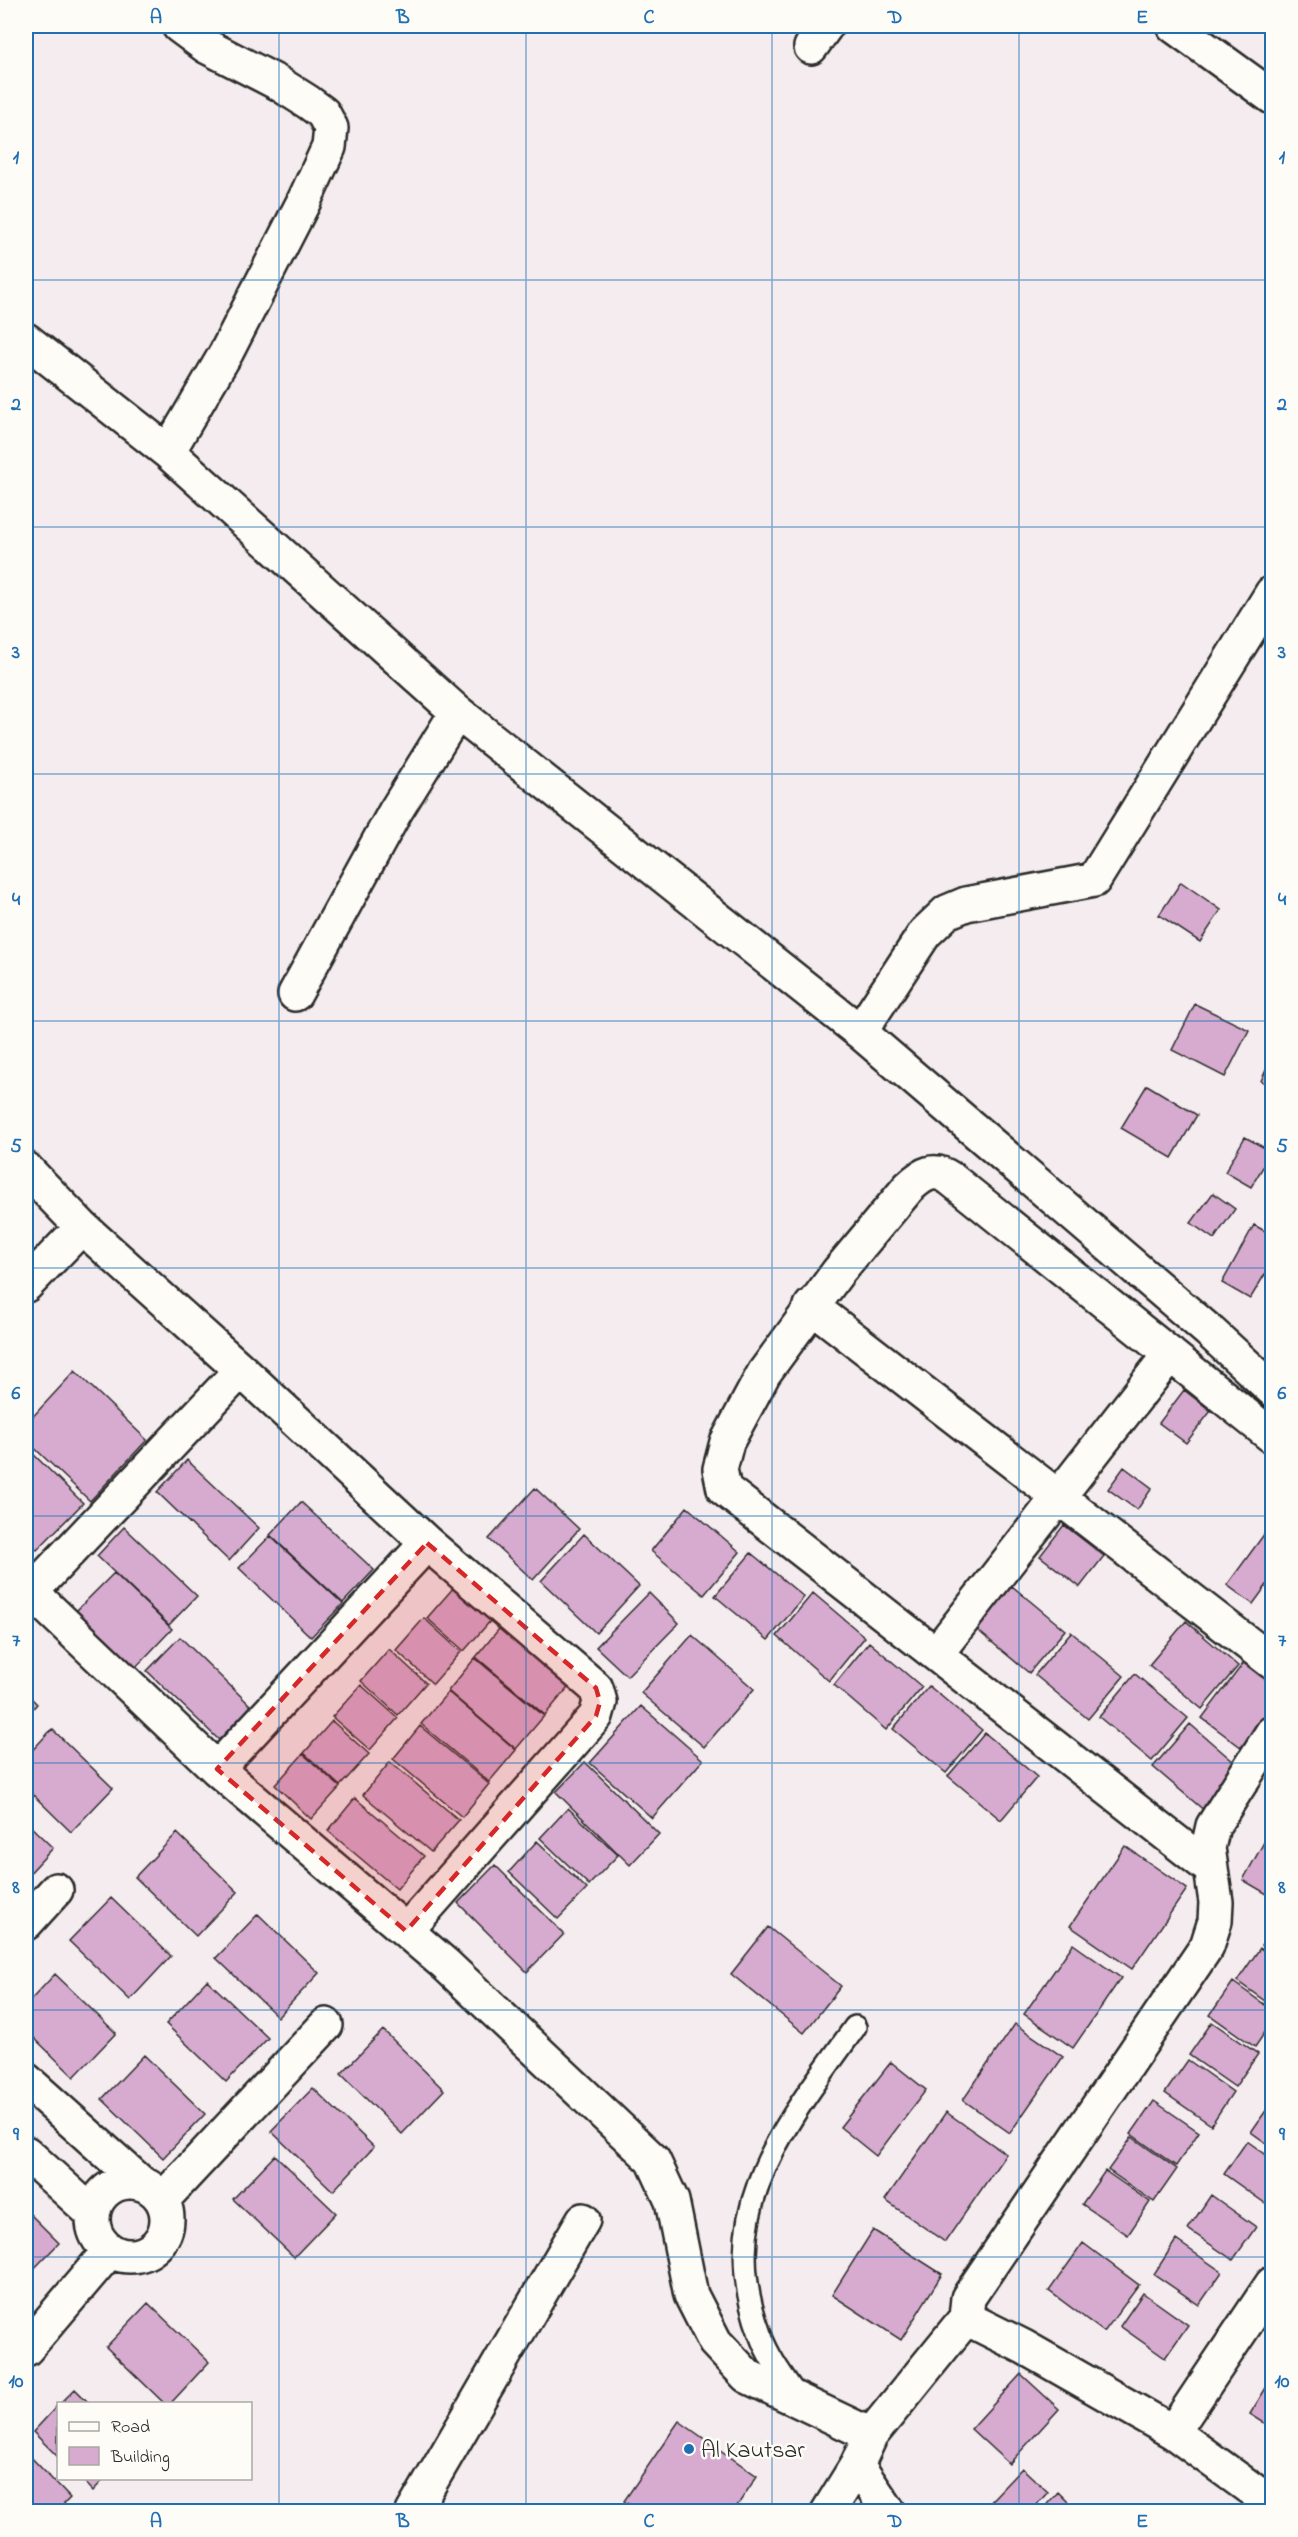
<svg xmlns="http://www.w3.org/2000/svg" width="1298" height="2537" font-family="'Indie Flower',sans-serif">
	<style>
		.building { fill: #d7abcf; stroke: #2b2b2b; stroke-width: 1.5 }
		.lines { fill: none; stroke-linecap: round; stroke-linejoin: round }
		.service-casing { stroke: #2b2b2b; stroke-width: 26 }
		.minor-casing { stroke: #2b2b2b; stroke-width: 38 }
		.service { stroke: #fdfcf7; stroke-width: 21 }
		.minor { stroke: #fdfcf7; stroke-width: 33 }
		.marked { fill: #d62828; fill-opacity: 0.2; stroke: #d62828; stroke-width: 4.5; stroke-dasharray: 12 8; stroke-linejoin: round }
		.grid { fill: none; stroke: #1f6fb2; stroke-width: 1.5; stroke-opacity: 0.55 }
		.poi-dot { fill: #1f6fb2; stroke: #fdfcf7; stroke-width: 2 }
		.labels { text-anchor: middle; stroke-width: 5; stroke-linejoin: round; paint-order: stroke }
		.poi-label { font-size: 24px; fill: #2b2b2b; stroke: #fdfcf7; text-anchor: start }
		.neatline { fill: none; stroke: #1f6fb2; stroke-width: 2 }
		.grid-label { font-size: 20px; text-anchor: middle; font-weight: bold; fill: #1f6fb2 }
	</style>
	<rect width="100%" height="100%" fill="#f5ecef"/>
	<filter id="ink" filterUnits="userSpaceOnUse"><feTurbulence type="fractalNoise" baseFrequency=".0167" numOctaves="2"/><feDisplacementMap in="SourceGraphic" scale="12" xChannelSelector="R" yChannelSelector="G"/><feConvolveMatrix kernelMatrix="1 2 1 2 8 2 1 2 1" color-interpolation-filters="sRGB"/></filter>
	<g filter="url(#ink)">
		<path class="building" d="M1181,882L1221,910L1200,942L1159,915Z
			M1195,1004L1249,1030L1225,1077L1172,1050Z
			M1272,1057V1087L1261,1081Z
			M1147,1085L1197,1115L1172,1158L1121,1128Z
			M1245,1137L1272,1152L1251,1187L1225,1172Z
			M1213,1193L1235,1209L1214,1239L1191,1223Z
			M1254,1225L1272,1235V1278L1265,1274L1250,1299L1222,1283Z
			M75,1371L147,1440L90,1501L26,1440V1424Z
			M1184,1390L1211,1411L1186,1443L1159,1423Z
			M26,1447L83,1503L37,1550L26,1540Z
			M187,1460L259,1528L229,1561L157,1492Z
			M1124,1467L1152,1488L1137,1510L1108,1489Z
			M535,1488L579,1529L533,1580L489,1539Z
			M301,1502L374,1570L343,1603L270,1535Z
			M687,1507L740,1552L704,1595L651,1551Z
			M1064,1525L1104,1556L1080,1587L1040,1556Z
			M124,1527L197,1596L169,1625L97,1556Z
			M1265,1533L1272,1538V1578L1253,1604L1227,1585Z
			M584,1534L639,1586L596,1633L541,1581Z
			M270,1536L343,1604L311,1637L239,1568Z
			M751,1553L804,1597L768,1640L715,1596Z
			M114,1573L172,1629L135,1668L76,1611Z
			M455,1586L492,1619L464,1651L427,1618Z
			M1012,1586L1065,1630L1029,1673L976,1629Z
			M649,1593L679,1623L627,1676L596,1647Z
			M813,1593L865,1637L829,1681L777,1636Z
			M424,1618L461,1652L433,1684L396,1650Z
			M1186,1621L1238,1666L1202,1709L1149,1665Z
			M503,1624L572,1683L545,1715L476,1657Z
			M1071,1632L1124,1676L1088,1719L1035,1675Z
			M692,1635L754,1689L704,1747L641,1693Z
			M180,1637L251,1706L219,1740L147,1671Z
			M869,1642L922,1687L886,1730L834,1685Z
			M389,1649L426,1683L398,1715L361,1681Z
			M475,1658L544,1716L516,1749L448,1691Z
			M1245,1661L1272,1681V1706L1242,1748L1202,1718Z
			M1135,1674L1188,1718L1152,1761L1099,1717Z
			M361,1685L398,1718L370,1750L332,1717Z
			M929,1686L982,1730L946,1773L893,1729Z
			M448,1692L516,1750L489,1782L421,1724Z
			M26,1693L37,1704L26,1716Z
			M641,1706L703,1760L652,1818L590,1763Z
			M332,1721L369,1754L340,1786L304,1753Z
			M1190,1724L1242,1769L1206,1812L1153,1767Z
			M420,1726L489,1784L462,1817L393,1759Z
			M52,1729L113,1788L71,1832L26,1788V1757Z
			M985,1733L1037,1777L1001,1820L948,1776Z
			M303,1754L340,1787L311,1819L275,1785Z
			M390,1762L459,1820L431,1852L363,1795Z
			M585,1762L659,1834L630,1865L556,1792Z
			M355,1798L424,1856L397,1889L328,1831Z
			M568,1808L618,1855L589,1885L540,1838Z
			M26,1822L53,1848L26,1877Z
			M1272,1828V1897L1243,1880Z
			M177,1833L238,1892L196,1936L135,1877Z
			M537,1841L587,1889L558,1919L509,1872Z
			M1125,1846L1187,1889L1132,1969L1070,1926Z
			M495,1865L564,1934L527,1972L458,1903Z
			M111,1898L171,1956L130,2000L69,1941Z
			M258,1914L319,1973L278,2017L216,1958Z
			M768,1927L841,1986L804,2033L731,1974Z
			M1272,1929V1953L1261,1945Z
			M1073,1944L1121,1978L1073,2048L1024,2014Z
			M1260,1948L1272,1957V2006L1237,1981Z
			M55,1974L116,2033L74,2077L26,2030V2005Z
			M207,1980L268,2038L226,2082L166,2024Z
			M1233,1982L1272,2010V2022L1255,2047L1210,2015Z
			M1212,2022L1258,2054L1235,2087L1189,2055Z
			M1015,2024L1063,2057L1010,2133L963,2100Z
			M383,2030L444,2090L402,2134L341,2074Z
			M144,2055L205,2114L163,2158L102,2099Z
			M1188,2060L1233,2092L1211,2125L1165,2093Z
			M891,2062L926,2090L876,2156L840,2127Z
			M313,2088L374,2147L333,2191L271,2131Z
			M1154,2101L1199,2132L1176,2166L1131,2134Z
			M1272,2102V2147L1251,2132Z
			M946,2112L1006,2154L945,2242L885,2200Z
			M1132,2137L1177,2169L1154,2202L1108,2170Z
			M1247,2141L1272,2159V2202L1269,2206L1224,2174Z
			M275,2155L336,2213L294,2257L233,2199Z
			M1105,2171L1150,2202L1128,2235L1082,2204Z
			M1211,2195L1256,2227L1233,2260L1188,2229Z
			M26,2210L59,2243L26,2277Z
			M873,2230L942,2274L901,2340L832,2295Z
			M1176,2240L1222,2272L1199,2305L1154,2274Z
			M1083,2243L1139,2285L1104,2332L1049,2291Z
			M1143,2293L1188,2325L1165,2358L1120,2326Z
			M148,2303L209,2362L170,2404H165L106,2347Z
			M1021,2374L1059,2409L1009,2464L971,2429Z
			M1272,2378V2428L1250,2414Z
			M75,2389L90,2404H60Z
			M58,2405V2457L33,2432Z
			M679,2421L757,2476L733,2512H640L624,2501Z
			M26,2452L70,2498L56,2512H26Z
			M1022,2468L1048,2492L1030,2512H990L985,2507Z
			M81,2478H105L93,2491Z
			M1058,2492L1078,2512H1040Z"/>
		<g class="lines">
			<g class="service-casing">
				<path id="service" d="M797,2397C783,2377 768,2357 760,2334C713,2209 786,2124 855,2027"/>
			</g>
			<g class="minor-casing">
				<path id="minor" d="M1174,26L1272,97
					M811,47L826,26
					M26,340L168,452L457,712L860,1032L1209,1331L1272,1389
					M168,452L226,353L304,201L329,147L331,128L323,113L308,102L278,83L206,46L179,26
					M295,994L395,812L457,712
					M860,1032L925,933L947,912L966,904L1094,880L1272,593
					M26,1169L82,1227L241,1370L427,1543L596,1688L600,1702L596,1716L406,1931
					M26,1285L82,1227
					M811,1306L1272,1662
					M26,1587L217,1769L446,1965L653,2160L672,2201L691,2295L715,2342L747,2376L871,2435
					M31,1592L241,1370
					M936,1654L1170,1354
					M217,1769L427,1543
					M1211,1869L724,1489L720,1469L727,1442L764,1373L838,1272L909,1187C923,1174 934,1167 951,1179L1272,1436
					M26,1923L56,1890
					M26,2080L142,2184
					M26,2153L93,2214
					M93 2219a37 37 0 1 1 74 0a37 37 0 1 1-74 0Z
					M162,2200L326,2025
					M966,2318L1024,2347L1173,2432L1272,2504
					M26,2349L110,2250
					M1173,2432L1272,2284
					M857,2465L889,2512
					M413,2512L583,2220
					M828,2512L857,2465L871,2435L966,2318L968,2298L1207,1946L1215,1921L1216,1902L1208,1848L1213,1826L1272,1733"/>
			</g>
			<use href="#service" class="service"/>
			<use href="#minor" class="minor"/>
		</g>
	</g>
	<path class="marked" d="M427,1543L596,1688L600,1702L596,1716L406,1931L217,1769Z"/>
	<path class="grid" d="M279,26V2512M526,26V2512M772,26V2512M1019,26V2512M26,280H1272M26,527H1272M26,774H1272M26,1021H1272M26,1268H1272M26,1516H1272M26,1763H1272M26,2010H1272M26,2257H1272"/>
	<circle class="poi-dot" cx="689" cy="2449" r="6"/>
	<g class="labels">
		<g class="poi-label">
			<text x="701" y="2457">Al Kautsar</text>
		</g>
	</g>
	<rect width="1298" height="2537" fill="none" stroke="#fdfcf7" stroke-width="66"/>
	<rect x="57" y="2402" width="195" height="78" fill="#fdfcf7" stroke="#a9a8a5" stroke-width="1.5"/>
	<rect x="69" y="2422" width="30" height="9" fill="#fdfcf7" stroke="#a9a8a5" stroke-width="1.5"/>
	<text x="111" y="2432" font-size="18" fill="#2b2b2b">Road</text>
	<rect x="69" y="2447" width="30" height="18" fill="#d7abcf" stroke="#a9a8a5" stroke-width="1.5"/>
	<text x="111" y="2462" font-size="18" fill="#2b2b2b">Building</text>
	<rect x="33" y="33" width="1232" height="2471" class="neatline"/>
	<g class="grid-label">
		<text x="156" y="23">A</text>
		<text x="403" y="23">B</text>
		<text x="649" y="23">C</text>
		<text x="895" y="23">D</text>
		<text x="1142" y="23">E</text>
		<text x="16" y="163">1</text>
		<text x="1282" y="163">1</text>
		<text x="16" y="410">2</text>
		<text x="1282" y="410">2</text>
		<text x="16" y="658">3</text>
		<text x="1282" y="658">3</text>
		<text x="16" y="905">4</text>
		<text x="1282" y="905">4</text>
		<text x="16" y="1152">5</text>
		<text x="1282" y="1152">5</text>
		<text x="16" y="1399">6</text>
		<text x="1282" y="1399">6</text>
		<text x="16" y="1646">7</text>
		<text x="1282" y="1646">7</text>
		<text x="16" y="1893">8</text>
		<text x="1282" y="1893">8</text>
		<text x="16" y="2140">9</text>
		<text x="1282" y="2140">9</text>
		<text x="16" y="2387">10</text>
		<text x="1282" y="2387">10</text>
		<text x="156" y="2527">A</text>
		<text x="403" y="2527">B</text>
		<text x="649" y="2527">C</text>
		<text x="895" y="2527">D</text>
		<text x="1142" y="2527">E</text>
	</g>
</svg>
